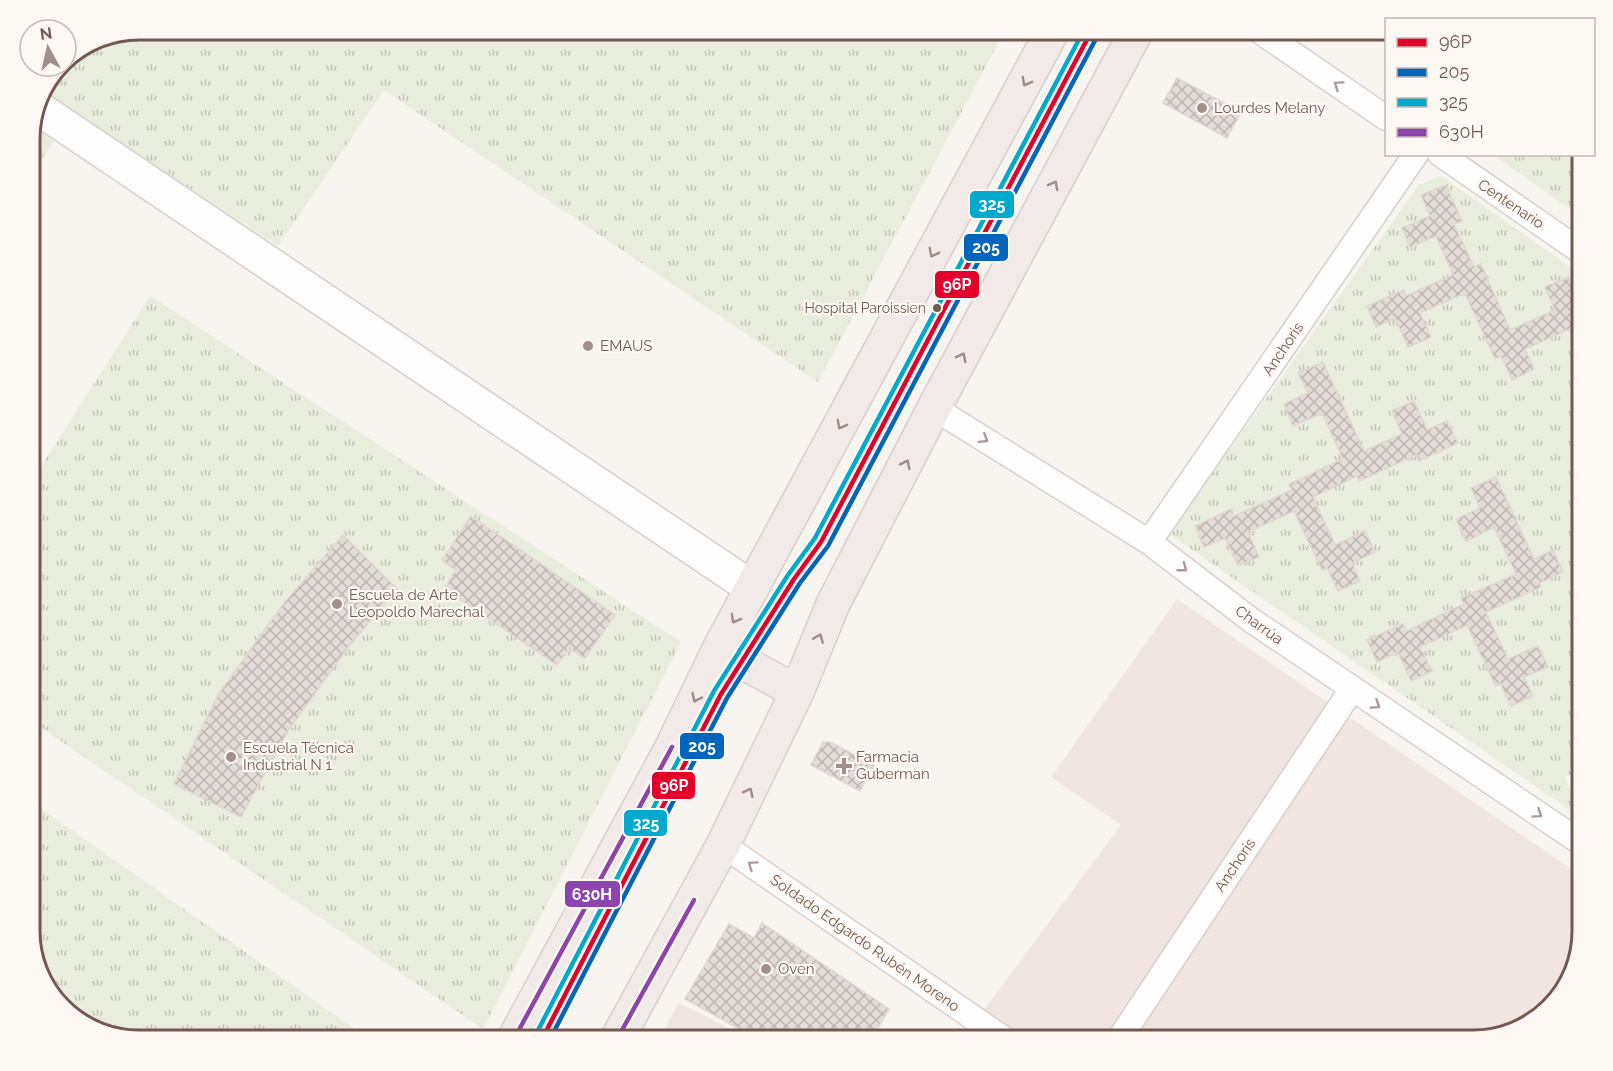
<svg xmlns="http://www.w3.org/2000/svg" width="1613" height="1071" font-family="Raleway,sans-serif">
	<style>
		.residential { fill: #f0e5e0 }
		.grass { fill: url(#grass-tufts); fill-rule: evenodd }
		.building { fill: url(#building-cross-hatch); stroke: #e0d7d3; stroke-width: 1.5 }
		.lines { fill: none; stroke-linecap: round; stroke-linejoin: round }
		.street-casing { stroke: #d7d1ce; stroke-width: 27 }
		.secondary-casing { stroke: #d8cfcc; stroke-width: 36 }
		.highway-casing { stroke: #d9d0cd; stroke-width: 36 }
		.street { stroke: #fefdfd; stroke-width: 24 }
		.secondary { stroke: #fefdfd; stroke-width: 33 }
		.highway { stroke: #f1eae8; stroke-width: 33 }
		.bus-1-casing { stroke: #fdf8f4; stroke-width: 9 }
		.bus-2-casing { stroke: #fdf8f4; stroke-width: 9 }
		.bus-3-casing { stroke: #fdf8f4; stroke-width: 9 }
		.bus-4-casing { stroke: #fdf8f4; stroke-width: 9 }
		.bus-1 { stroke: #e4002b; stroke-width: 4.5 }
		.bus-2 { stroke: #0065bd; stroke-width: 4.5 }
		.bus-3 { stroke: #00a9ce; stroke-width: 4.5 }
		.bus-4 { stroke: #8e44ad; stroke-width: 4.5 }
		.oneway { stroke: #a08c86 }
		.oneway2 { stroke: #ab9b96 }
		.poi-dot { fill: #a28f89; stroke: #fdf8f4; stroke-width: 2 }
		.bus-dot { fill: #745952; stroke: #fdf8f4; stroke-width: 2 }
		.labels { text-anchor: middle; stroke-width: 4.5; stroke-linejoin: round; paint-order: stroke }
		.bus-label { font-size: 14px; fill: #745952; stroke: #fdf8f4; text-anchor: end }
		.poi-label { font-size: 15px; fill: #745952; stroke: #fdf8f4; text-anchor: start }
		.street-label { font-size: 15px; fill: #745952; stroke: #fdf8f4 }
		.rim { fill: none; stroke: #745952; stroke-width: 3 }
		.line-badge { stroke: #fdf8f4; stroke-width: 2 }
		.badge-label { font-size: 16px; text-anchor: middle; font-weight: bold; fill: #fff }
	</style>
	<defs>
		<pattern id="grass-tufts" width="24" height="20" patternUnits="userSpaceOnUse" patternTransform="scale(1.5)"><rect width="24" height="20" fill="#e9eddd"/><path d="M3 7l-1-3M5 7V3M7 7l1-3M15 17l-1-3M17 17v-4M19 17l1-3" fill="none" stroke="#c1c3b6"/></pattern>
		<pattern id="building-cross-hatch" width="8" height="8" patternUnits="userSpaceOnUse" patternTransform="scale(1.5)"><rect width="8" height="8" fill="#e4dcd8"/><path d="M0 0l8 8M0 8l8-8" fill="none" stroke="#bdb5b2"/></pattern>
	</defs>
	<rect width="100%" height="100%" fill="#f8f4f0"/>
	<path class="residential" d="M1177,599L1583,877V932L1564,993L1522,1030L1474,1041H961L1121,825L1051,777Z
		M679,1003L754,1041H658Z"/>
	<path class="grass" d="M140,30H1005L818,382L384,90L278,246L48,94L60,66H66V59L98,38Z
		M33,127L54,141L30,177V133Z
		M1493,155H1571L1574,161L1583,157V218Z
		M1441,176L1583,276V304L1581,305L1568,277L1545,287L1555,310L1510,330L1481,264L1474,267L1454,224L1462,220L1445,185L1421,196L1430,216L1402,229L1410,247L1436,236L1453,275L1406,296L1403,290L1367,307L1377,327L1395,318L1409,347L1431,337L1420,313L1465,293L1495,359L1501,356L1512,379L1534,369L1525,349L1569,329L1572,335L1583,331V769L1565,777L1573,796L1583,792V819L1169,534L1419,185ZM1323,362L1364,451L1402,434L1392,411L1414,401L1427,430L1447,421L1457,443L1419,461L1416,455L1360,481L1357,476L1313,497L1335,545L1365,531L1375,552L1352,563L1360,581L1338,591L1327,568L1322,570L1294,511L1248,532L1259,556L1239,566L1225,538L1204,547L1195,526L1230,509L1234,516L1292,490L1289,483L1346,458L1341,456L1322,413L1294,426L1284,404L1308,393L1299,373ZM1496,477L1534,559L1553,551L1563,572L1539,583L1541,587L1486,612L1508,659L1537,646L1547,667L1524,677L1533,696L1511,706L1500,683L1495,685L1467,625L1420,647L1431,671L1398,652L1377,661L1403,624L1407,631L1464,604L1462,598L1518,572L1514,570L1494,527L1466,540L1457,519L1480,508L1471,488Z
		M150,296L681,642L483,1029L30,720V484ZM472,516L614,615H615L569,649L557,665L445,590L455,570L442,559ZM343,535L397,590L349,646L288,731Z
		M30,801L372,1041H140L78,1022L45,986L30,938Z"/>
	<path class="building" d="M1177,78L1241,112L1227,138L1163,103Z
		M1446,185L1462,221L1454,224L1474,267L1481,264L1510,330L1555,310L1545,287L1568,277L1583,310V360L1569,329L1525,349L1534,369L1512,380L1501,356L1495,359L1465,293L1420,313L1431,337L1408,347L1395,318L1376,327L1367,306L1404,290L1406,296L1453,275L1436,236L1410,247L1402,228L1430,216L1421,195Z
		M1323,362L1364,451L1402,434L1392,411L1414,401L1427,430L1447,421L1458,443L1419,461L1416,455L1359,481L1357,476L1313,497L1335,545L1365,531L1375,552L1352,563L1360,581L1338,591L1327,568L1322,570L1294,511L1248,532L1259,557L1238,566L1225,538L1204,547L1195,526L1231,509L1234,516L1292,490L1289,484L1343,459L1322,413L1293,426L1284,404L1308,393L1298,373Z
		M1496,477L1534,559L1553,550L1563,572L1539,583L1541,587L1486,612L1508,659L1538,646L1548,667L1524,677L1533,696L1511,706L1500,683L1495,685L1467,625L1420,647L1432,671L1411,681L1398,652L1377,662L1367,640L1403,624L1407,631L1464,604L1461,598L1516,574L1494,527L1466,541L1456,519L1480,508L1471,488Z
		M471,516L615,615L585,658L569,649L557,665L445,589L455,570L442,560Z
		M343,535L397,589L349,646L288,731L241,817L174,784L218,695L284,603Z
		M823,742H830L874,765L860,791L811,765Z
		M762,923L889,1009L870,1041H761L685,999L729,924L754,938Z"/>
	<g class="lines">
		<g class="street-casing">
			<path id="street" d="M1258,30L1386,118
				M1440,154L1583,253
				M934,408L1149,542L1251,620L1583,844
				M1149,542L1416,154
				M723,845L1007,1041
				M1118,1041L1352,689"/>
		</g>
		<g class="secondary-casing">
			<path id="secondary" d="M41,110L752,588"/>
		</g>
		<g class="highway-casing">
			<path id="highway" d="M719,649L797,692
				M513,1041L672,747L719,649L1053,30
				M616,1041L723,845L797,692L833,604L934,408L1137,30"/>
		</g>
		<use href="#street" class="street"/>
		<use href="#secondary" class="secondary"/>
		<use href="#highway" class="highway"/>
		<g class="bus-1-casing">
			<path id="bus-1" d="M541,1041L721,694L794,579L821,542L1092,30"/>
		</g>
		<g class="bus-2-casing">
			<path id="bus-2" d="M549,1041L727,698L800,583L828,546L1099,33"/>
		</g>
		<g class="bus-3-casing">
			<path id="bus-3" d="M534,1038L714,691L788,575L815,538L1084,30"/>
		</g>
		<g class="bus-4-casing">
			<path id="bus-4" d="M513,1041L672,747
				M616,1041L694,900"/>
		</g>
		<use href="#bus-1" class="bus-1"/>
		<use href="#bus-2" class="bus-2"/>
		<use href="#bus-3" class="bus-3"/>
		<use href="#bus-4" class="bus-4"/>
	</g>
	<defs><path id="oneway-chevron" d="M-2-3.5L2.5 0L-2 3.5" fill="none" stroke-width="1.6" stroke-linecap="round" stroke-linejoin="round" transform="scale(1.5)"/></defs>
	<g class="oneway">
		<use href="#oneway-chevron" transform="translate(1026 82) rotate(118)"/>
		<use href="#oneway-chevron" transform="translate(1054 185) rotate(-62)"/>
		<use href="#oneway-chevron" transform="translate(933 253) rotate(118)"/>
		<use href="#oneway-chevron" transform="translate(962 357) rotate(-62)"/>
		<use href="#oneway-chevron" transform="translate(841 425) rotate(118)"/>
		<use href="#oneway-chevron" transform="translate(906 464) rotate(-63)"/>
		<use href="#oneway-chevron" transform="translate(735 619) rotate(119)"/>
		<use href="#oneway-chevron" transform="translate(819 638) rotate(-68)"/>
		<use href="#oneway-chevron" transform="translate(696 698) rotate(115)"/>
		<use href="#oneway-chevron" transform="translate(749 792) rotate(-64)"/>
	</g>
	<g class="oneway2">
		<use href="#oneway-chevron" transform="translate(1338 85) rotate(-146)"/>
		<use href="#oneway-chevron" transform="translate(984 439) rotate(32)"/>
		<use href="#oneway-chevron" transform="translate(1183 568) rotate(38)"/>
		<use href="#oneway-chevron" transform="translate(1376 705) rotate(34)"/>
		<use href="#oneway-chevron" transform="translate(1538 814) rotate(34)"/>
		<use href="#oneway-chevron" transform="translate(752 865) rotate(-145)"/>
	</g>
	<g class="poi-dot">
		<circle cx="1202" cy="108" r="6"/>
		<circle cx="588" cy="346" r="6"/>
		<circle cx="337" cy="604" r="6"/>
		<circle cx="231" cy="757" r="6"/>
		<path d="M841 757h6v6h6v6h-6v6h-6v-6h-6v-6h6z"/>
		<circle cx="766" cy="969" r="6"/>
	</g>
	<circle class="bus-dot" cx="937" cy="308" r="5"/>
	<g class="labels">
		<g class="bus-label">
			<text x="926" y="313">Hospital Paroissien</text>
		</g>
		<g class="poi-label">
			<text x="1214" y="113">Lourdes Melany</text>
			<text x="600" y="351">EMAUS</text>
			<text x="349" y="600">Escuela de Arte<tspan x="349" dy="17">Leopoldo Marechal</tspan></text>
			<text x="243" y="753">Escuela Técnica<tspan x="243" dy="17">Industrial N 1</tspan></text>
			<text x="856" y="762">Farmacia<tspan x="856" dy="17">Guberman</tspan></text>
			<text x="778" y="974">Oven</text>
		</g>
		<g class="street-label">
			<text transform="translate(1511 204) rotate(34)" y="5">Centenario</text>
			<text transform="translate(1283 349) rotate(-56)" y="5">Anchoris</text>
			<text transform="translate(1259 625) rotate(36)" y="5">Charrúa</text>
			<text transform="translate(1235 865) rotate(-56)" y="5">Anchoris</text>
			<text transform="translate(865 943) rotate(35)" y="5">Soldado Edgardo Rubén Moreno</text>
		</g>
	</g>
	<path d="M0 0H1613V1071H0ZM139 40H1473A99 99 0 0 1 1572 139V931A99 99 0 0 1 1473 1030H139A99 99 0 0 1 40 931V139A99 99 0 0 1 139 40Z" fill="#fdf8f4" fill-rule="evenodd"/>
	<path class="rim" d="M139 40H1473A99 99 0 0 1 1572 139V931A99 99 0 0 1 1473 1030H139A99 99 0 0 1 40 931V139A99 99 0 0 1 139 40Z"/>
	<g class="line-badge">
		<rect x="969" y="190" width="46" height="29" rx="6" fill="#00a9ce"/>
		<rect x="963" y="233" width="46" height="29" rx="6" fill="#0065bd"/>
		<rect x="934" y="270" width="46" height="29" rx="6" fill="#e4002b"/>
		<rect x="679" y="732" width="46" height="28" rx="6" fill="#0065bd"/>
		<rect x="651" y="771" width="45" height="29" rx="6" fill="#e4002b"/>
		<rect x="623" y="809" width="45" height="28" rx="6" fill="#00a9ce"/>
		<rect x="564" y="880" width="57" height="28" rx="6" fill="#8e44ad"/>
	</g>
	<g class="badge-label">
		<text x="992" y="210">325</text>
		<text x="986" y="253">205</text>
		<text x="957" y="290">96P</text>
		<text x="702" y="752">205</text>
		<text x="674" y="791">96P</text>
		<text x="646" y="829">325</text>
		<text x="592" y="900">630H</text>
	</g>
	<rect x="1385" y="18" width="210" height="138" fill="#fdf8f4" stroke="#c6b8b3" stroke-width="1.5"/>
	<rect x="1397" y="38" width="30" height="9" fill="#e4002b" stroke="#c6b8b3" stroke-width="1.5"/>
	<text x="1439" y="48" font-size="18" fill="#745952">96P</text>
	<rect x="1397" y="68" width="30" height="9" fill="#0065bd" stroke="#c6b8b3" stroke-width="1.5"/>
	<text x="1439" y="78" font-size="18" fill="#745952">205</text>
	<rect x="1397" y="98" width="30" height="9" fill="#00a9ce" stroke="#c6b8b3" stroke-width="1.5"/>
	<text x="1439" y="108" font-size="18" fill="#745952">325</text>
	<rect x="1397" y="128" width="30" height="9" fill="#8e44ad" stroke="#c6b8b3" stroke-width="1.5"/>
	<text x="1439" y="138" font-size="18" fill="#745952">630H</text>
	<g transform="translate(48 48) rotate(352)"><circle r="28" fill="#fdf8f4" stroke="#c6b8b3" stroke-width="1.5"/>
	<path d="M0-4.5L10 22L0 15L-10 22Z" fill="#a28f89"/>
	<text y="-9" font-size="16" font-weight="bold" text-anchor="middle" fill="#745952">N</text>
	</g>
</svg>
